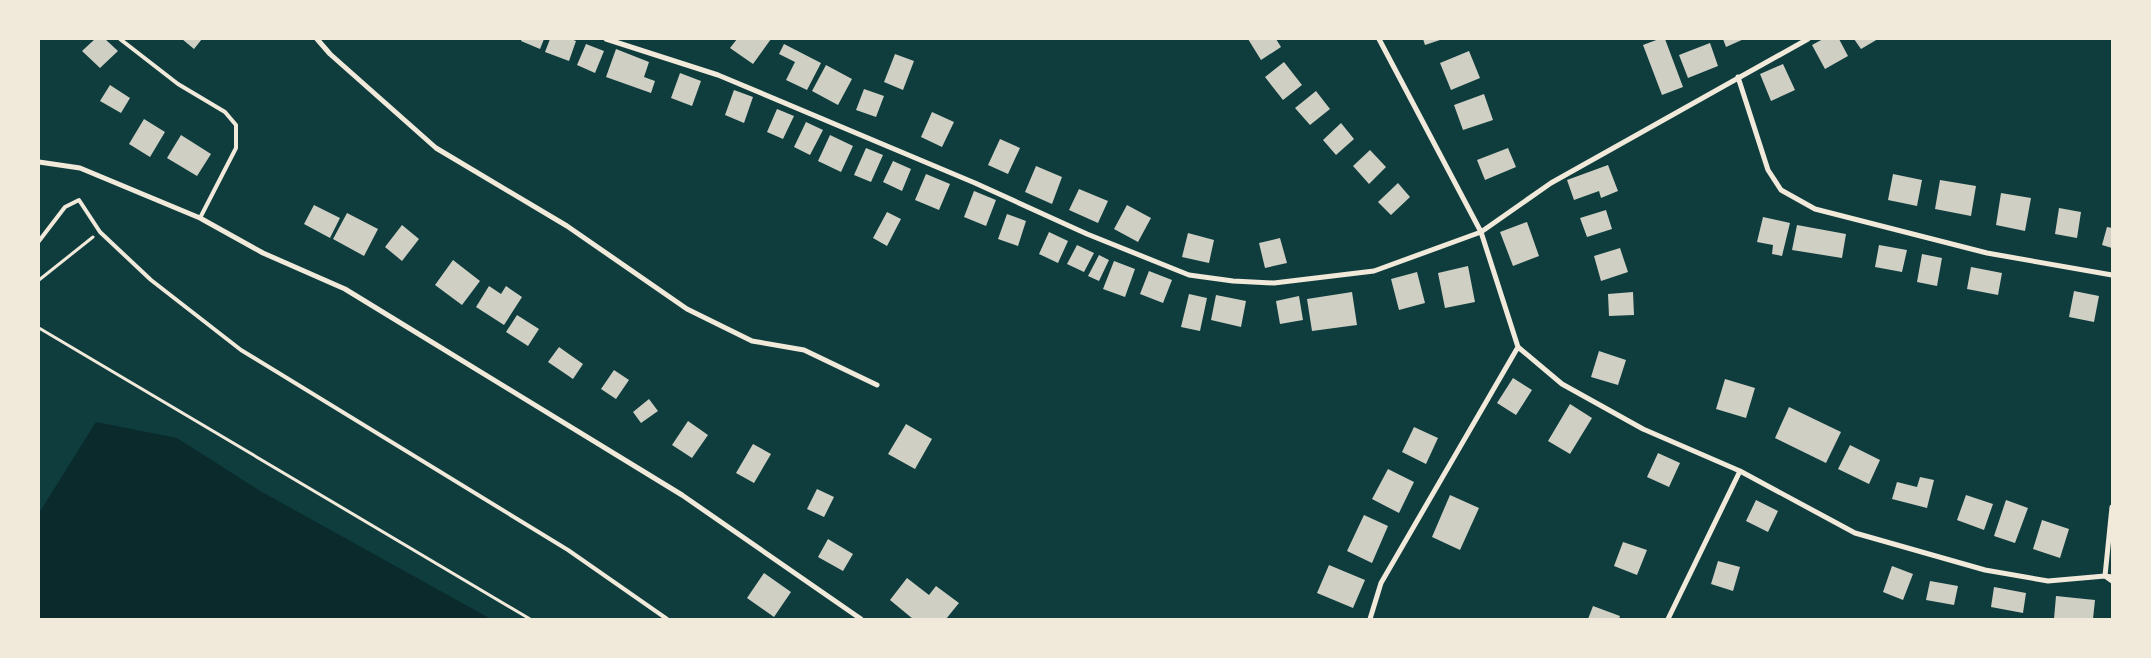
<svg xmlns="http://www.w3.org/2000/svg" width="2151" height="658" font-family="'Exo 2',sans-serif">
	<style>
		.water { fill: #0a2a2b }
		.building { fill: #cfcfc3 }
		.lines { fill: none; stroke-linecap: round; stroke-linejoin: round }
		.path { stroke: #f1e9da; stroke-width: 3 }
		.service { stroke: #f1e9da; stroke-width: 4 }
		.minor { stroke: #f1e9da; stroke-width: 5 }
	</style>
	<rect width="100%" height="100%" fill="#0f3d3e"/>
	<path class="water" d="M96,422L177,438L262,492L491,619H39V513Z"/>
	<path class="building" d="M95,39H105L118,51L100,68L82,51Z
		M182,39H202L194,49Z
		M522,39H544L540,49L521,41Z
		M550,39H571L576,41L569,61L545,52Z
		M737,39H771L753,64L730,48Z
		M1248,39H1276L1281,47L1261,60Z
		M1423,39H1443L1425,45Z
		M1659,39H1665L1683,87L1662,95L1643,45Z
		M1723,39H1744L1726,47Z
		M1823,39H1839L1848,56L1825,69L1812,45Z
		M1854,39H1878L1861,49Z
		M1710,43L1718,66L1688,78L1679,55Z
		M586,44L604,51L595,73L577,65Z
		M784,44L821,63L807,90L786,80L795,62L779,54Z
		M616,49L649,62L644,77L655,81L651,93L606,77Z
		M1469,51L1480,78L1451,90L1440,63Z
		M895,54L914,61L903,90L884,82Z
		M1284,62L1302,85L1283,100L1265,77Z
		M1783,64L1795,90L1771,101L1760,74Z
		M826,65L852,79L838,105L812,91Z
		M680,73L701,81L692,106L671,98Z
		M110,85L130,98L121,113L100,101Z
		M864,89L884,96L876,117L856,110Z
		M734,90L753,97L744,123L725,115Z
		M1316,91L1330,109L1310,125L1295,108Z
		M1484,94L1493,120L1463,130L1454,105Z
		M777,109L794,116L783,139L767,132Z
		M932,112L954,122L942,147L921,137Z
		M144,119L165,132L150,157L129,144Z
		M806,122L823,130L810,155L794,147Z
		M1341,123L1354,139L1336,155L1323,140Z
		M181,135L211,154L197,176L167,158Z
		M830,135L853,146L841,172L818,161Z
		M1000,139L1020,148L1008,174L988,165Z
		M866,148L883,155L871,182L854,175Z
		M1508,148L1516,167L1485,180L1477,160Z
		M1370,150L1386,167L1369,184L1353,166Z
		M893,161L911,169L902,191L883,182Z
		M1608,165L1618,191L1601,198L1599,191L1574,200L1567,180Z
		M1036,166L1062,177L1052,204L1025,192Z
		M926,174L950,184L939,210L915,200Z
		M1893,174L1922,180L1917,206L1888,200Z
		M1940,180L1976,186L1971,216L1935,209Z
		M1398,183L1410,197L1391,215L1378,202Z
		M1079,189L1108,201L1098,223L1069,210Z
		M974,191L996,200L986,226L964,217Z
		M2001,193L2031,198L2025,231L1996,225Z
		M314,205L340,218L330,238L304,224Z
		M1127,205L1151,218L1138,242L1114,229Z
		M2059,208L2081,212L2077,238L2055,234Z
		M1606,210L1612,229L1587,237L1580,218Z
		M887,212L901,219L887,246L873,238Z
		M347,213L378,229L364,256L333,239Z
		M1007,214L1026,221L1018,246L998,239Z
		M1763,217L1790,223L1782,256L1772,254L1773,245L1757,242Z
		M1527,222L1539,256L1513,266L1500,232Z
		M402,225L419,239L402,261L385,247Z
		M1797,225L1846,234L1842,258L1792,250Z
		M2107,227L2112,228V248L2102,245Z
		M1049,232L1068,241L1058,263L1039,254Z
		M1188,233L1214,240L1209,263L1182,257Z
		M1280,238L1287,263L1265,268L1259,243Z
		M1077,245L1094,253L1084,272L1067,264Z
		M1879,245L1907,250L1902,272L1875,267Z
		M1620,248L1628,272L1601,281L1594,256Z
		M1922,254L1942,258L1937,286L1917,282Z
		M1099,255L1109,260L1099,281L1088,276Z
		M453,260L480,281L462,305L435,285Z
		M1114,261L1135,269L1125,297L1103,289Z
		M1468,266L1475,302L1445,308L1438,273Z
		M1971,267L2002,273L1998,295L1967,289Z
		M1149,271L1172,280L1163,303L1140,294Z
		M1417,272L1425,303L1399,310L1391,279Z
		M489,286L501,294L506,286L522,297L504,325L476,307Z
		M2074,291L2099,296L2094,322L2069,317Z
		M1352,292L1357,325L1312,331L1307,299Z
		M1633,292L1634,315L1609,316L1608,294Z
		M1189,294L1207,298L1200,331L1181,327Z
		M1216,295L1246,301L1241,327L1211,320Z
		M1299,296L1303,320L1280,324L1276,301Z
		M517,315L539,329L528,346L506,332Z
		M559,347L583,364L573,379L548,362Z
		M1599,351L1626,360L1618,385L1591,377Z
		M614,370L629,380L616,399L601,389Z
		M1513,378L1532,390L1516,415L1497,403Z
		M1725,379L1755,388L1746,418L1716,409Z
		M649,399L658,411L641,423L633,412Z
		M1570,404L1592,418L1570,454L1548,441Z
		M1789,407L1841,432L1826,463L1775,438Z
		M688,421L708,435L692,458L672,445Z
		M906,424L932,439L915,469L888,454Z
		M1414,427L1438,438L1426,464L1402,452Z
		M753,444L771,454L754,483L736,473Z
		M1850,445L1880,460L1869,484L1838,469Z
		M1658,453L1680,463L1669,487L1647,477Z
		M1388,469L1414,482L1399,513L1372,499Z
		M1920,477L1934,480L1927,508L1892,499L1897,482L1917,487Z
		M817,489L834,497L824,517L807,509Z
		M1450,495L1479,508L1460,550L1432,537Z
		M1966,495L1993,504L1984,530L1957,520Z
		M1756,500L1778,511L1768,532L1746,521Z
		M2006,500L2028,508L2015,543L1994,536Z
		M1364,515L1388,526L1372,563L1347,551Z
		M2042,520L2069,529L2060,558L2033,549Z
		M828,539L853,554L843,571L818,557Z
		M1623,542L1647,550L1637,575L1614,566Z
		M1718,561L1740,567L1733,591L1711,584Z
		M1329,565L1365,580L1353,608L1317,593Z
		M1892,566L1913,574L1903,600L1883,592Z
		M764,573L791,592L774,617L747,598Z
		M907,578L929,595L936,586L959,603L946,619H913L890,600Z
		M1930,581L1958,586L1954,605L1926,600Z
		M1994,587L2026,593L2023,613L1991,607Z
		M2056,596L2095,600L2093,619H2054Z
		M1593,606L1620,616L1619,619H1588Z"/>
	<g class="lines">
		<path class="path" d="M39,280L93,237
			M39,328L530,619"/>
		<path class="service" d="M120,39L178,84L225,112L236,125V148L200,218
			M39,241L65,207L79,200L100,232L151,280L241,350L568,550L667,619"/>
		<path class="minor" d="M317,39L330,54L436,148L567,226L687,309L752,341L804,350L877,385
			M606,39L718,75L975,183L1087,234L1189,275L1233,281L1274,283L1374,271L1481,232L1551,183L1808,39
			M1379,39L1481,232L1518,347L1562,384L1643,429L1740,471L1855,533L1985,570L2048,581L2105,576L2112,581
			M1738,77L1768,170L1781,190L1815,209L1987,253L2112,275
			M39,162L80,168L200,218L263,253L345,289L682,495L861,619
			M2112,507L2105,576L2112,577
			M1370,619L1381,583L1518,347
			M1668,619L1740,471"/>
	</g>
	<rect width="2151" height="658" fill="none" stroke="#f1e9da" stroke-width="80"/>
</svg>
